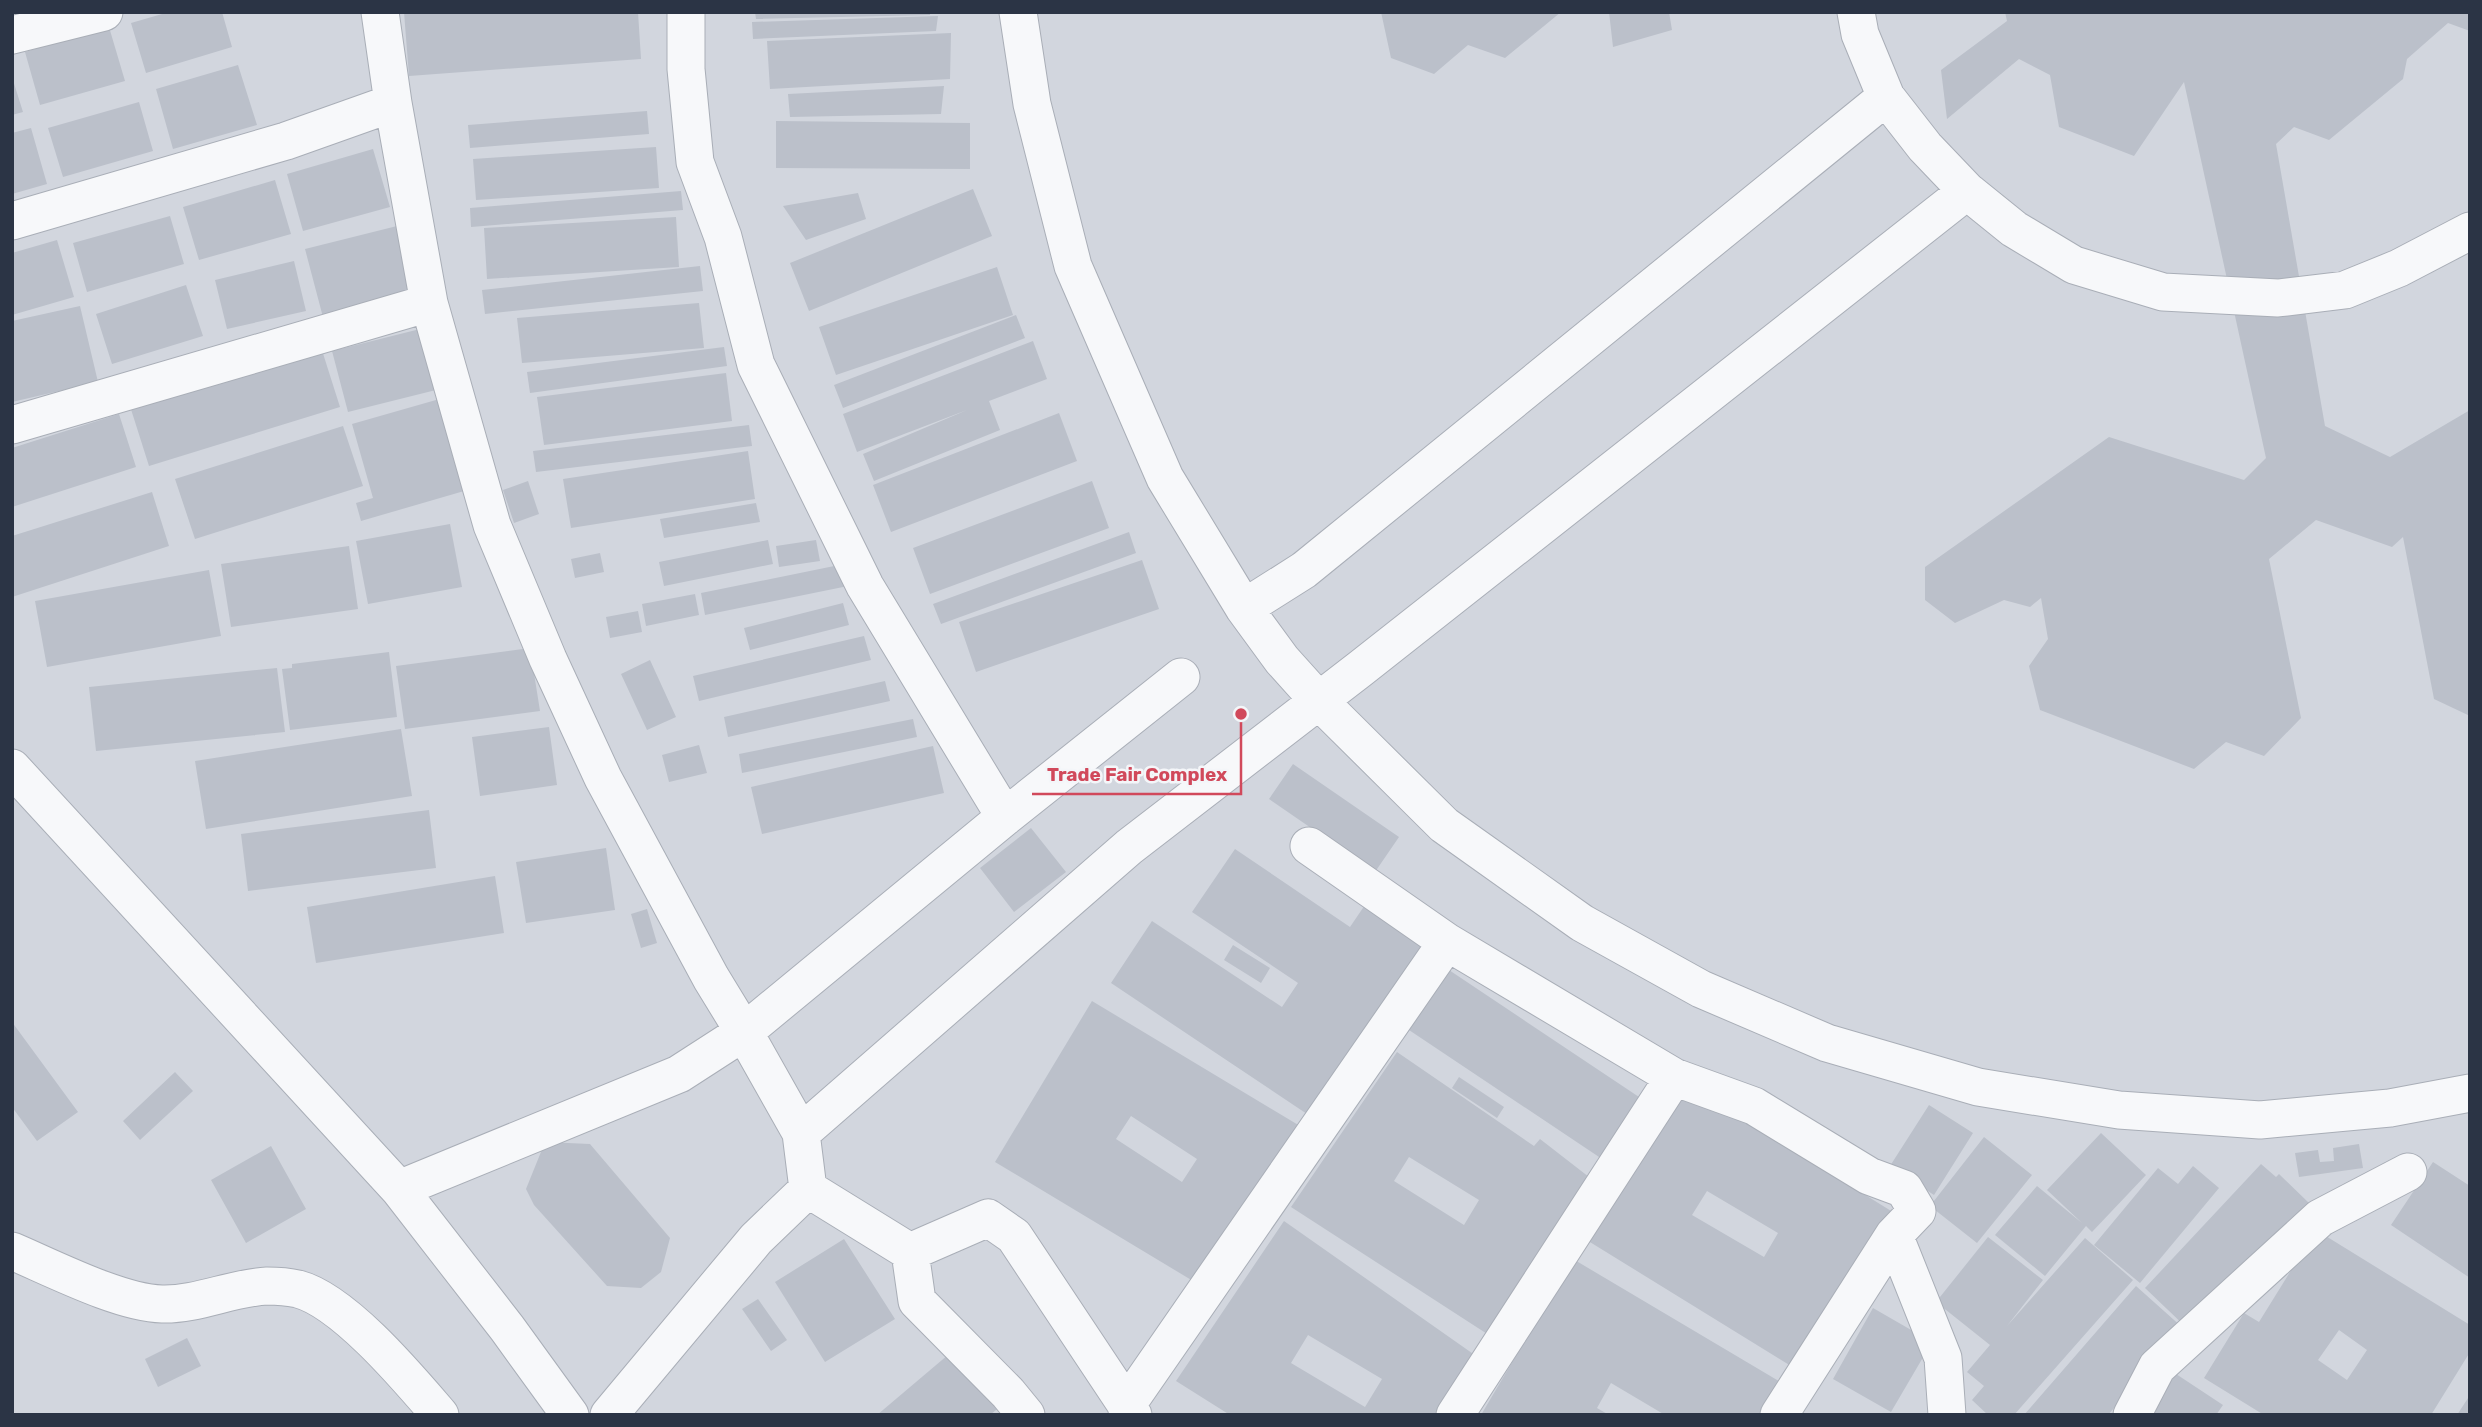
<svg xmlns="http://www.w3.org/2000/svg" width="2482" height="1427" font-family="Rubik,sans-serif">
	<style>
		.built { fill: #d2d6de }
		.building { fill: #bbc0ca; fill-rule: evenodd }
		.lines { fill: none; stroke-linecap: round; stroke-linejoin: round }
		.minor-casing { stroke: #a9aeb7; stroke-width: 39 }
		.minor { stroke: #f7f8fa; stroke-width: 37 }
		.leader { fill: none; stroke: #d1495b; stroke-width: 2.5 }
		.callout-dot { fill: #d1495b; stroke: #f4f6f9; stroke-width: 2.5 }
		.callout-label { font-size: 19px; text-anchor: middle; font-weight: bold; fill: #d1495b; stroke: #f4f6f9; stroke-width: 5; stroke-linejoin: round; paint-order: stroke }
	</style>
	<rect width="100%" height="100%" fill="#e4e7ec"/>
	<path class="built" d="M12,12H2470V1415H12Z"/>
	<path class="building" d="M169,12H222L232,47L146,73L131,23Z
		M404,12H638L641,59L409,76Z
		M755,12H930V15L756,19Z
		M1381,12H1561L1505,58L1468,45L1434,74L1391,58Z
		M1609,12H1669L1672,30L1613,47Z
		M2005,12H2470V31L2448,23L2407,59L2403,79L2329,140L2294,127L2276,144L2325,426L2390,457L2470,410V716L2434,699L2403,537L2392,547L2316,520L2269,559L2301,718L2264,756L2226,742L2194,769L2040,710L2029,666L2048,639L2041,598L2030,607L2004,600L1955,623L1925,600V567L2109,437L2244,480L2266,458L2184,82L2134,156L2059,127L2050,75L2019,59L1947,119L1941,70L2007,21Z
		M938,16L936,31L753,39L752,22Z
		M109,27L125,81L40,105L25,52Z
		M951,33L950,79L770,89L767,41Z
		M238,65L257,125L173,149L156,89Z
		M12,77L23,112L12,115Z
		M944,86L941,114L790,117L788,94Z
		M139,102L153,151L63,177L48,128Z
		M647,111L649,134L470,148L468,125Z
		M776,121L970,123V169L776,168Z
		M31,128L47,184L12,194V133Z
		M656,147L659,188L476,200L473,159Z
		M373,149L390,207L303,231L287,174Z
		M275,180L291,234L199,260L183,207Z
		M973,189L992,236L809,311L790,263Z
		M681,191L683,210L471,227L470,208Z
		M858,193L866,219L806,240L783,206Z
		M170,216L184,264L87,292L73,243Z
		M676,217L679,267L487,279L484,228Z
		M397,226L416,297L324,321L305,249Z
		M57,240L74,297L12,315V253Z
		M294,261L306,311L227,329L215,280Z
		M700,266L703,291L485,314L482,290Z
		M997,267L1013,315L836,375L819,327Z
		M186,285L203,336L112,364L96,314Z
		M699,303L704,348L522,363L517,318Z
		M80,306L98,382L12,402V321Z
		M1016,315L1025,338L843,408L834,385Z
		M424,328L440,389L348,412L332,351Z
		M1033,341L1047,379L989,401L1000,430L874,481L863,454L967,410L857,452L843,414Z
		M320,344L340,407L149,466L129,403Z
		M724,347L727,366L530,393L527,372Z
		M726,373L732,421L544,445L537,397Z
		M443,398L471,489L361,521L356,503L373,498L352,424Z
		M1059,413L1077,461L891,532L873,485Z
		M119,414L136,467L12,507V448Z
		M749,425L752,446L536,472L533,451Z
		M343,426L363,486L195,539L175,479Z
		M748,451L755,499L571,528L563,479Z
		M528,481L539,514L514,523L503,490Z
		M1092,481L1109,528L930,594L913,548Z
		M152,492L169,546L12,597V536Z
		M756,503L760,522L664,538L660,519Z
		M450,524L462,587L368,604L356,541Z
		M1129,532L1136,553L941,624L933,604Z
		M768,540L773,564L664,586L659,562Z
		M816,540L820,561L779,567L776,546Z
		M349,546L358,609L231,627L221,564Z
		M600,553L604,572L575,578L571,559Z
		M1142,560L1159,609L976,672L959,622Z
		M849,563L853,585L705,615L701,593Z
		M209,570L221,636L47,667L35,601Z
		M695,594L699,615L646,626L642,604Z
		M843,603L849,625L750,650L744,628Z
		M638,611L642,632L610,638L606,617Z
		M864,636L871,660L699,701L693,676Z
		M530,648L540,711L405,729L396,666Z
		M389,652L397,717L290,730L282,669L292,668V664Z
		M650,660L676,717L647,730L621,674Z
		M277,668L285,732L96,751L89,687Z
		M885,681L890,701L728,737L724,717Z
		M913,719L917,737L742,773L739,754Z
		M549,727L557,785L480,796L472,737Z
		M401,729L412,796L206,829L195,761Z
		M699,745L707,773L669,782L662,755Z
		M933,746L944,793L762,834L751,787Z
		M1293,764L1399,837L1375,872L1269,799Z
		M429,810L436,868L248,891L241,834Z
		M1031,828L1066,872L1014,912L980,868Z
		M606,848L615,910L526,923L516,862Z
		M1235,849L1350,927L1369,899L1432,942L1313,1118L1111,983L1152,921L1282,1007L1298,983L1192,912Z
		M495,876L504,933L316,963L307,907Z
		M647,909L657,943L641,948L631,914Z
		M1233,945L1270,968L1261,983L1224,960Z
		M1446,968L1651,1105L1611,1165L1406,1028Z
		M1092,1001L1300,1126L1203,1287L995,1162ZM1131,1116L1197,1159L1182,1182L1116,1139Z
		M12,1022L78,1112L37,1141L12,1107Z
		M1397,1052L1534,1146L1540,1139L1598,1184L1495,1339L1291,1207ZM1409,1157L1479,1200L1464,1225L1394,1181Z
		M175,1072L193,1091L140,1140L123,1121Z
		M1459,1077L1504,1107L1497,1118L1452,1088Z
		M1683,1082L1896,1214L1799,1371L1585,1239ZM1707,1191L1778,1233L1764,1257L1692,1215Z
		M1929,1105L1973,1133L1934,1195L1890,1166Z
		M2101,1133L2146,1175L2092,1232L2086,1226L2045,1276L1995,1235L2037,1186L2082,1223L2047,1190Z
		M1984,1137L2032,1175L1977,1243L1930,1206Z
		M545,1142L590,1144L670,1238L661,1272L641,1288L607,1286L534,1205L526,1189Z
		M2359,1144L2363,1168L2299,1177L2295,1153L2318,1150L2320,1162L2334,1161L2333,1148Z
		M271,1146L306,1209L246,1243L211,1180Z
		M2433,1162L2470,1186V1278L2391,1225Z
		M2261,1164L2276,1177L2279,1174L2309,1203L2190,1331L2145,1288Z
		M2193,1166L2219,1188L2140,1283L2094,1245L2158,1168L2178,1184Z
		M1284,1221L1479,1358L1443,1415H1230L1176,1381ZM1308,1335L1382,1379L1365,1407L1291,1363Z
		M2316,1230L2470,1325V1352L2431,1415H2264L2204,1378L2244,1313L2259,1322ZM2339,1330L2367,1350L2347,1380L2318,1360Z
		M1988,1237L2043,1280L2007,1326L2085,1238L2133,1280L2014,1415H1988L1972,1400L1984,1386L1967,1372L1990,1345L1936,1302Z
		M844,1239L895,1319L825,1362L775,1282Z
		M1573,1259L1782,1383L1763,1415H1665L1611,1383L1597,1408L1609,1415H1481Z
		M2136,1286L2183,1328L2108,1415H2024Z
		M758,1299L787,1340L771,1351L742,1309Z
		M1873,1308L1932,1342L1891,1412L1833,1379Z
		M187,1338L201,1366L158,1387L145,1359Z
		M955,1349L1002,1405L990,1415H877Z
		M2170,1370L2223,1405L2216,1415H2140Z
		M2470,1395V1415H2457Z"/>
	<g class="lines">
		<g class="minor-casing">
			<path id="minor" d="M380,12L393,103L429,303L492,525L548,659L603,778L711,978L744,1032L801,1133L808,1189L756,1239L609,1415
				M686,12V69L695,162L723,237L756,365L865,586L1005,817
				M1018,12L1032,104L1073,266L1165,478L1244,608L1282,660L1318,700L1444,825L1582,923L1701,989L1827,1043L1978,1087L2119,1110L2260,1120L2390,1108L2470,1093
				M1856,12L1860,34L1886,97L1925,147L1967,191L2014,229L2074,265L2163,292L2278,298L2345,290L2399,268L2470,231
				M12,35L104,12
				M12,221L286,141L393,103
				M12,425L429,303
				M1244,608L1304,570L1886,97
				M12,768L399,1189L507,1328L570,1415
				M1309,846L1447,942L1674,1077L1754,1106L1869,1176L1904,1189L1917,1211L1894,1235L1779,1415
				M801,1133L1129,847L1360,669L1967,191
				M399,1189L679,1074L744,1032L1005,817L1181,677
				M808,1189L910,1252
				M1894,1235L1943,1358L1947,1415
				M12,1251C52,1268 120,1303 162,1304C197,1305 231,1288 267,1286C276,1286 289,1287 298,1289C344,1301 409,1379 440,1415
				M1126,1406L1447,942
				M1026,1415L1008,1393L917,1301L910,1252L988,1218L1014,1236L1133,1415
				M1455,1415L1674,1077
				M2132,1415L2157,1367L2320,1218L2408,1172"/>
		</g>
		<use href="#minor" class="minor"/>
	</g>
	<path class="leader" d="M1241 714L1241 794H1032"/>
	<circle class="callout-dot" cx="1241" cy="714" r="7"/>
	<g class="callout-label">
		<text x="1137" y="781">Trade Fair Complex</text>
	</g>
	<rect width="2482" height="1427" fill="none" stroke="#2b3445" stroke-width="28"/>
</svg>
